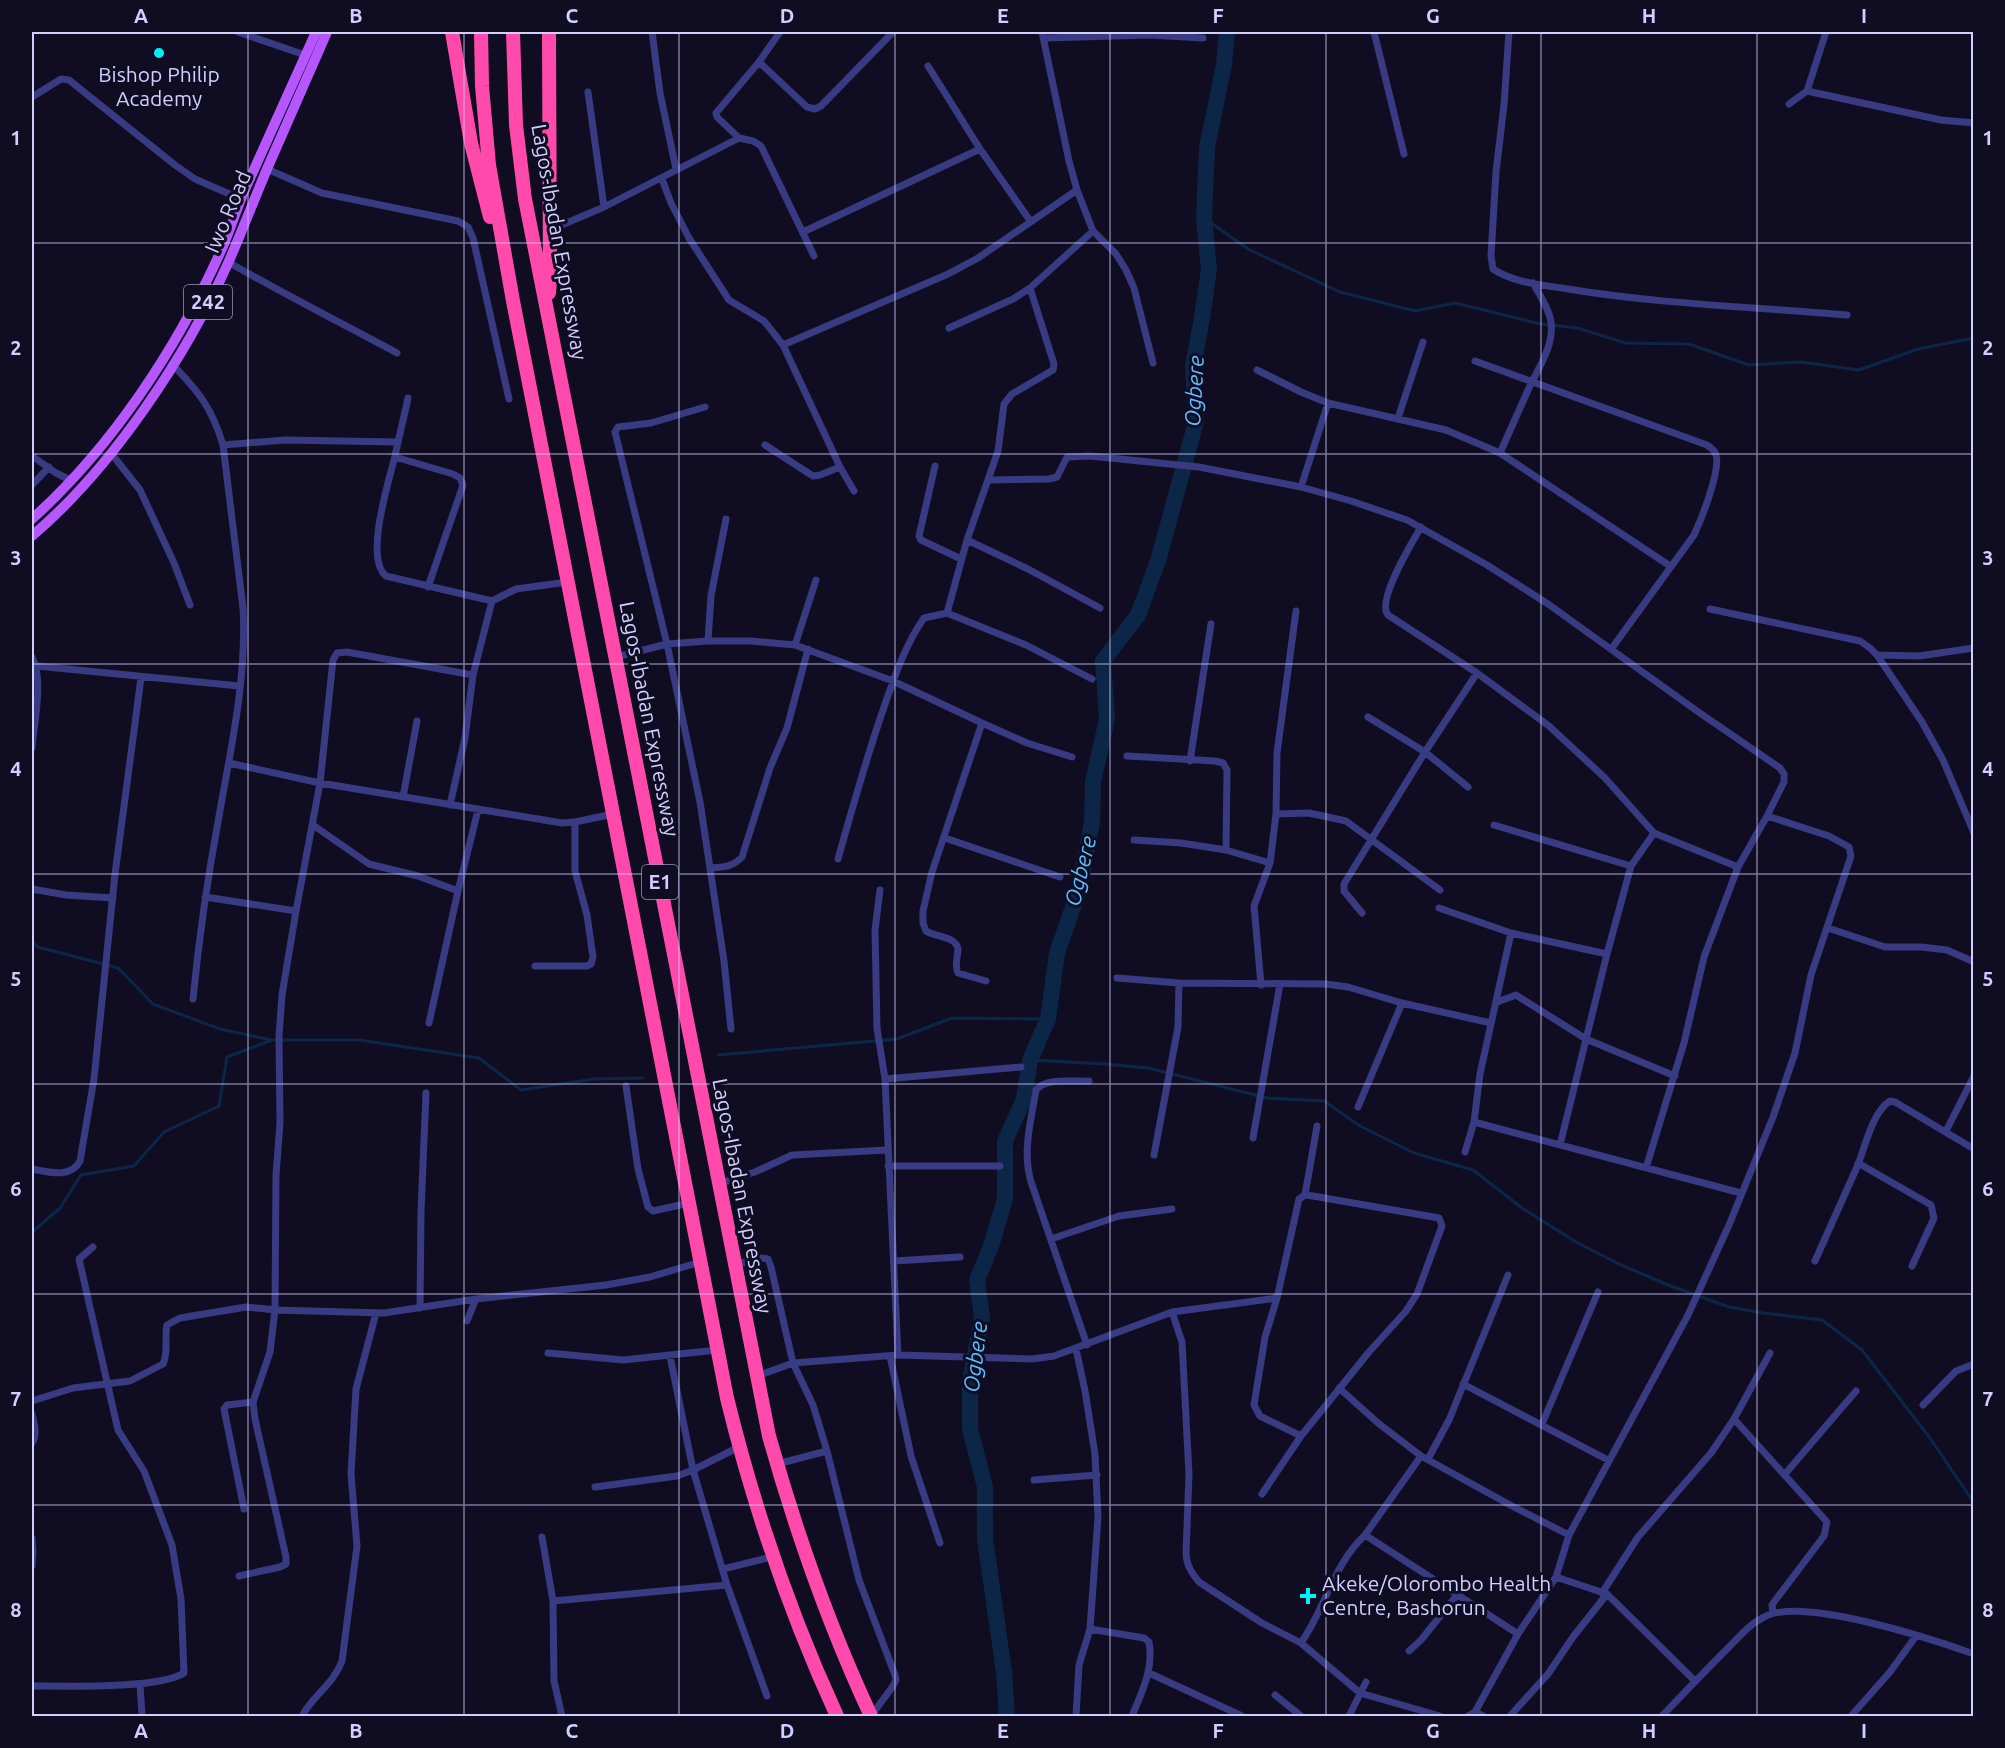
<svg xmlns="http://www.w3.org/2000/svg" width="2005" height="1748" font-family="Ubuntu,sans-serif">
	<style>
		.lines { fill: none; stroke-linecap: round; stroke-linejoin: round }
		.stream { stroke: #0c2648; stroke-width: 3 }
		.river { stroke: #0c2648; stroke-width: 16 }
		.street { stroke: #383a82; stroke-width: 7 }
		.primary { stroke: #b656ff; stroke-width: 10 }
		.highway { stroke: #ff4aac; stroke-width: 14 }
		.grid { fill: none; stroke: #d1cfff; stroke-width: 1.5; stroke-opacity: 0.55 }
		.poi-dot { fill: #00f0fa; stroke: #100d22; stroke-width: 2 }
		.labels { text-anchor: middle; stroke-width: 6; stroke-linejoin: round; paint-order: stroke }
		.shield { fill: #100d22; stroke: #9795bd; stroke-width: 1.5 }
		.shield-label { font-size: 20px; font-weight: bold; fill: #d1cfff }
		.poi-label { font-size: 21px; fill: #d1cfff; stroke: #100d22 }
		.street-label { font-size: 21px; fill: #d1cfff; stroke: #100d22 }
		.water-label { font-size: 22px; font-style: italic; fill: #5dbeff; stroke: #100d22 }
		.neatline { fill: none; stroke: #d1cfff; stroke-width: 2 }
		.grid-label { font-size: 20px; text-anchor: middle; font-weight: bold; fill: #d1cfff }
	</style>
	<rect width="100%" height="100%" fill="#100d22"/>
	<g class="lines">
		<path class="stream" d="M1204,218L1248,249L1340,292L1415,311L1455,303L1541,324L1577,328L1626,343L1689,344L1749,365L1801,362L1859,370L1918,349L1974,338
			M32,942L38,947L118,968L153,1004L220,1029L272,1040H359L479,1058L521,1090L594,1079L643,1078
			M718,1055L897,1039L952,1018L1048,1019
			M1030,1060L1105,1064L1148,1068L1267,1098L1324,1101L1360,1126L1414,1153L1473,1170L1522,1208L1576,1242L1619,1264L1668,1285L1729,1307L1763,1313L1822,1320L1862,1350L1930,1438L1974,1503
			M32,1232L60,1208L81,1175L134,1166L164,1132L219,1106L227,1057L272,1040"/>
		<path class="river" d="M1007,1716L1004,1672L985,1539V1487L970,1429V1381L982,1318L977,1280L991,1246L1005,1199V1141L1024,1099L1030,1060L1048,1019L1057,953L1079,890L1092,822L1093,782L1107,719L1103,661L1138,615L1158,561L1196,422L1193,366L1202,318L1209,269L1204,218L1207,147L1224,65L1227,32"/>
		<path class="street" d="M238,32L305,55
			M652,32L660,93L676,169
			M780,32L759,62L716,113L717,117L739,138L753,141L761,146L814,256
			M1042,32L1069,161L1077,190L1093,231L1116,254L1126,270L1134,288L1153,363
			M1374,32L1404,154
			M1509,32L1504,105L1496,172L1491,256L1493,269C1514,283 1543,285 1568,289C1659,304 1754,307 1847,315
			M1044,38L1150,35L1203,38
			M759,62L807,107L815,109L821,106L893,32
			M928,66L980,149L1031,222
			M1807,91L1941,120L1974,123
			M588,92L604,207
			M32,97L61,79L69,80L175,165L195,179L241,199
			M1789,104L1807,91L1826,32
			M267,169L322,193L458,221L468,227L473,238L509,399
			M662,179L671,203L689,238L729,300L764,321L783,345L840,467L854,491
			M550,230L604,207L739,138
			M803,232L980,149
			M228,262C284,294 341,323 397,353
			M949,328L1013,299L1030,288L1093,231
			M783,345L948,274L978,258L1077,190
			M1475,361L1707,445C1711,448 1715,450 1716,455C1721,470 1701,520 1694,535L1612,648
			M172,364C199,392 212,408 223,445L243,608C247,680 230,752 218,822C207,881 199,939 193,999
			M1257,370L1301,392L1328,403L1446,430L1500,453L1670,566
			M408,398C404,417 399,437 395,456C389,481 364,558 386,576L492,601
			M705,407L651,423L618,427L615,432L667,644L700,802L724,961L731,1029
			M1398,418L1423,342
			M223,445L285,440L397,442
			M765,445L813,476L820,475L840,467
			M111,453L140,490L174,563L190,605
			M1500,453C1510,431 1519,410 1529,388C1539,367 1554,346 1551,322C1549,308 1540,296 1533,283
			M32,456L56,473L72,481
			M395,457L453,474L460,478L463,485L428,587
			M935,466L919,536L921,540L961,559
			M988,480L1049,479L1057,477L1067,457L1090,456L1199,467L1301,487L1351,501L1407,520L1487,565L1548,604L1697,711L1780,768L1784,774V782L1767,816L1738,867L1704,957L1684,1043L1646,1168
			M32,485L49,467
			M1301,487L1328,403
			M1421,527C1412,543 1376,601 1388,615L1477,673L1549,726L1605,778L1654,833L1738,867
			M967,540L1028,569L1100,608
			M1710,609L1860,641L1870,648L1877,655L1919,656L1974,648
			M947,613L967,540L998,451L1004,404L1012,394L1053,370L1054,364L1030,288
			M708,641L711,596L726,519
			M795,645L816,580
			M1877,655L1922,722L1943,760L1974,833
			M32,657C44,679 34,723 32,748
			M616,657L667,644L708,641H751L795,645L893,681L982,723L1027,743L1072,757
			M37,666L239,686
			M1368,717L1425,752L1468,787
			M982,723L932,872L923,911V923L926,931C935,937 956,936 958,949C958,957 954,965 958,973L986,981
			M1127,756L1215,761L1223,763L1227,770L1226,850
			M1190,761L1211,624
			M229,763L320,783L562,823L575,822L613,814
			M403,797L417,721
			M450,805L465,738L473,675L492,601L516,589L568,582
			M1276,814L1309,813L1346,821L1440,890
			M313,825L369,864L418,876L458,891
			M1494,825L1631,866
			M945,838L1060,877
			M1134,840L1181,843L1226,850L1270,863
			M838,859C852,809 866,759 883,710C894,678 905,645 924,618L947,613L1026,645L1092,679
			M710,868C723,867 733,867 742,857L770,768L787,728L808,649
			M32,889L66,895L113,898
			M880,890L875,930L877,1028L885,1079L898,1355
			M205,897L296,911
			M1439,908L1511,933L1607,954
			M1362,913L1344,891V884L1425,752L1477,673
			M1828,928L1885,947H1921L1947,950L1974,962
			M535,966H587L591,964L593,957L587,915L575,871V822
			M1117,978L1179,983L1326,984L1348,987L1402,1003L1491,1023
			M1261,985L1254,906L1270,863L1276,814L1277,753L1296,611
			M1497,1002L1516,995L1586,1039L1675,1076
			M429,1023L458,891L478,810
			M885,1079L1021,1067
			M626,1086L638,1169L648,1207L653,1211L689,1203
			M1358,1107L1402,1003
			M1474,1122L1741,1193
			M1946,1131L1974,1076
			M1253,1138L1280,984
			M1560,1145L1607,954L1631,866L1654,833
			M1465,1152L1474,1122L1480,1074L1511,933
			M1154,1155L1178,1027L1179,983
			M1858,1163L1931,1205L1934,1218L1912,1266
			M888,1166H1000
			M32,1169C48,1172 71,1179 80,1161L94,1079L115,874L141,678
			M718,1184L755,1172L792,1155L887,1150
			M1305,1195L1317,1126
			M1051,1239L1119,1216L1172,1209
			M894,1261L960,1257
			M1815,1261C1829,1230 1843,1198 1857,1167C1865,1148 1872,1112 1890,1101L1895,1102L1974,1149
			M734,1265L761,1258L768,1259L771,1267L793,1363L813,1405L827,1451L859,1580L895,1675L896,1680L893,1686L871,1716
			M420,1308L421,1211L426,1093
			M1172,1312L1182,1342L1189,1474L1186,1554C1187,1566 1191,1572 1199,1582L1262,1623L1301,1643L1360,1693L1440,1716
			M467,1321L476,1299
			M1087,1345L1031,1182C1022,1151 1031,1121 1036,1090C1046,1077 1074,1082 1089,1081
			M1076,1349L1085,1391L1095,1454L1098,1517L1090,1629L1079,1665L1076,1716
			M548,1353L623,1360L717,1350
			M670,1356L693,1470L727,1585L767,1696
			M890,1356L911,1456L940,1543
			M757,1376L793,1363L898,1355L1032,1359L1054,1356L1172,1312L1277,1298
			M1463,1384L1608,1460
			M1339,1388L1378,1423L1421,1456L1512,1506L1569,1535
			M32,1401L73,1388L130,1381L163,1364C169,1351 164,1338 167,1325L180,1318L246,1307L275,1310L384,1313L476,1299L606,1285L650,1277L700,1262
			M1923,1405L1956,1371L1974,1364
			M32,1414C34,1424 38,1434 32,1443
			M1734,1419L1827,1522L1824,1536L1774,1602L1772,1605L1773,1612
			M1542,1424L1598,1292
			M1428,1459L1449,1420L1508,1275
			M777,1464L827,1451
			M1785,1474L1856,1391
			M1034,1480L1097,1475
			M595,1487L677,1476L693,1470L739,1447
			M1262,1494L1301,1436L1369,1352L1406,1311L1417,1294L1442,1226L1439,1218L1313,1196L1305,1195L1299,1199L1277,1298L1265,1337L1254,1405L1260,1416L1301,1436
			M244,1509L224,1409L227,1405L253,1402L270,1352L275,1310L276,1175L280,1123L279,1036L282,995L296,911L320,783L333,660L337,653L347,652L473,675
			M1365,1535L1518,1634
			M542,1537L553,1601L554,1681L562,1716
			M32,1538L33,1552L32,1566
			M723,1569L772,1557
			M239,1576L280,1567L286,1564V1557L255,1419L253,1402
			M1556,1577L1607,1594L1695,1681
			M1602,1593L1638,1537L1711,1453L1734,1419L1770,1353
			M553,1601L727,1585
			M1090,1629L1144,1638L1149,1642C1154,1668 1142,1692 1132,1716
			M1301,1643C1326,1607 1333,1565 1365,1535L1421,1456
			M1409,1651L1421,1640L1457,1595
			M1149,1673L1242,1716
			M140,1684L142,1716
			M32,1686C64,1686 160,1689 184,1673L181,1599L172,1545L144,1471L118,1430L79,1259L93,1247
			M1275,1695L1301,1716
			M1475,1712L1518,1634L1556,1577L1569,1535L1688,1315L1729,1225L1773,1117L1795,1053L1811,975L1851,856L1849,847L1829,836L1767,816
			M302,1716C313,1695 333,1685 342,1661L357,1546L351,1474L356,1389L376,1313
			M1349,1716L1366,1682
			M1468,1716L1475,1712L1483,1716
			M1510,1716L1548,1674L1573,1637L1607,1594
			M1662,1716C1684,1693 1706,1670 1729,1647C1740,1636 1750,1624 1764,1617C1801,1596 1932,1639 1974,1654
			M1851,1716L1890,1672L1916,1636"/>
		<path class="primary" d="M32,519C111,448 176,350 220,253C229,234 235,213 243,194C267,140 292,86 316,32
			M32,536C112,468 186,357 229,261C242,231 254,200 267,169C287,123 307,78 327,32"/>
		<path class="highway" d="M452,32L471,143L490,217
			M481,32L482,86L489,165L513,301L727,1398C754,1508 790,1614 837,1716
			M513,32L516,125L525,199L769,1436C796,1532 829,1626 871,1716
			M549,293L550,281L549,32"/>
	</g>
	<path class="grid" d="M248,32V1716M464,32V1716M679,32V1716M895,32V1716M1110,32V1716M1326,32V1716M1541,32V1716M1757,32V1716M32,243H1974M32,454H1974M32,664H1974M32,874H1974M32,1084H1974M32,1294H1974M32,1505H1974"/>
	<g class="poi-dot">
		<circle cx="159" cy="53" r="6"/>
		<path d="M1305 1587h6v6h6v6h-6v6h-6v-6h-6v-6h6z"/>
	</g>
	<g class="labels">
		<g class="shield">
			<rect x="184" y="285" width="48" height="34" rx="4.5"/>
			<rect x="642" y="865" width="36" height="34" rx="4.5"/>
		</g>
		<g class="shield-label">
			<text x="208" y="309">242</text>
			<text x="660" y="889">E1</text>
		</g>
		<g class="poi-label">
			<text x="159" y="82">Bishop Philip<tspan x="159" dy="24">Academy</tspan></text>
			<text x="1322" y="1591" text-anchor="start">Akeke/Olorombo Health<tspan x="1322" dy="24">Centre, Bashorun</tspan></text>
		</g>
		<g class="street-label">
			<text transform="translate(228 212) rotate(-67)" y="7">Iwo Road</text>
			<text transform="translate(559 242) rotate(80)" y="7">Lagos-Ibadan Expressway</text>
			<text transform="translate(649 719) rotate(79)" y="7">Lagos-Ibadan Expressway</text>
			<text transform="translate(742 1196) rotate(79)" y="7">Lagos-Ibadan Expressway</text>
		</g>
		<g class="water-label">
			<text transform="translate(1194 391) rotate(-87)" y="8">Ogbere</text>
			<text transform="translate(1080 871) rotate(-76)" y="8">Ogbere</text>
			<text transform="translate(975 1357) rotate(-83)" y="8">Ogbere</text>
		</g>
	</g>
	<rect width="2005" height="1748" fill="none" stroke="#100d22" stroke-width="66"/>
	<rect x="33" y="33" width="1939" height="1682" class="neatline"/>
	<g class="grid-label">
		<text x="141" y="23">A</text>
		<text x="356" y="23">B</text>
		<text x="572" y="23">C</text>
		<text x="787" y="23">D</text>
		<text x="1003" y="23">E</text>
		<text x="1218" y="23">F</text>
		<text x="1433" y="23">G</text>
		<text x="1649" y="23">H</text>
		<text x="1864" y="23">I</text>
		<text x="16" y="145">1</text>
		<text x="1988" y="145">1</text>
		<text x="16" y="355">2</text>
		<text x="1988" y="355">2</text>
		<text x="16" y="565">3</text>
		<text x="1988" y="565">3</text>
		<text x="16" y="776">4</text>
		<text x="1988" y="776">4</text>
		<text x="16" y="986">5</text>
		<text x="1988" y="986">5</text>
		<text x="16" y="1196">6</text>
		<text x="1988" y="1196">6</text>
		<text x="16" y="1406">7</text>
		<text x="1988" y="1406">7</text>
		<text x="16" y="1617">8</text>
		<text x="1988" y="1617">8</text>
		<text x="141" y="1738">A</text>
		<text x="356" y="1738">B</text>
		<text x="572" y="1738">C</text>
		<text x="787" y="1738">D</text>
		<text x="1003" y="1738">E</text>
		<text x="1218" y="1738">F</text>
		<text x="1433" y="1738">G</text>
		<text x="1649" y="1738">H</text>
		<text x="1864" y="1738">I</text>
	</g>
</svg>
